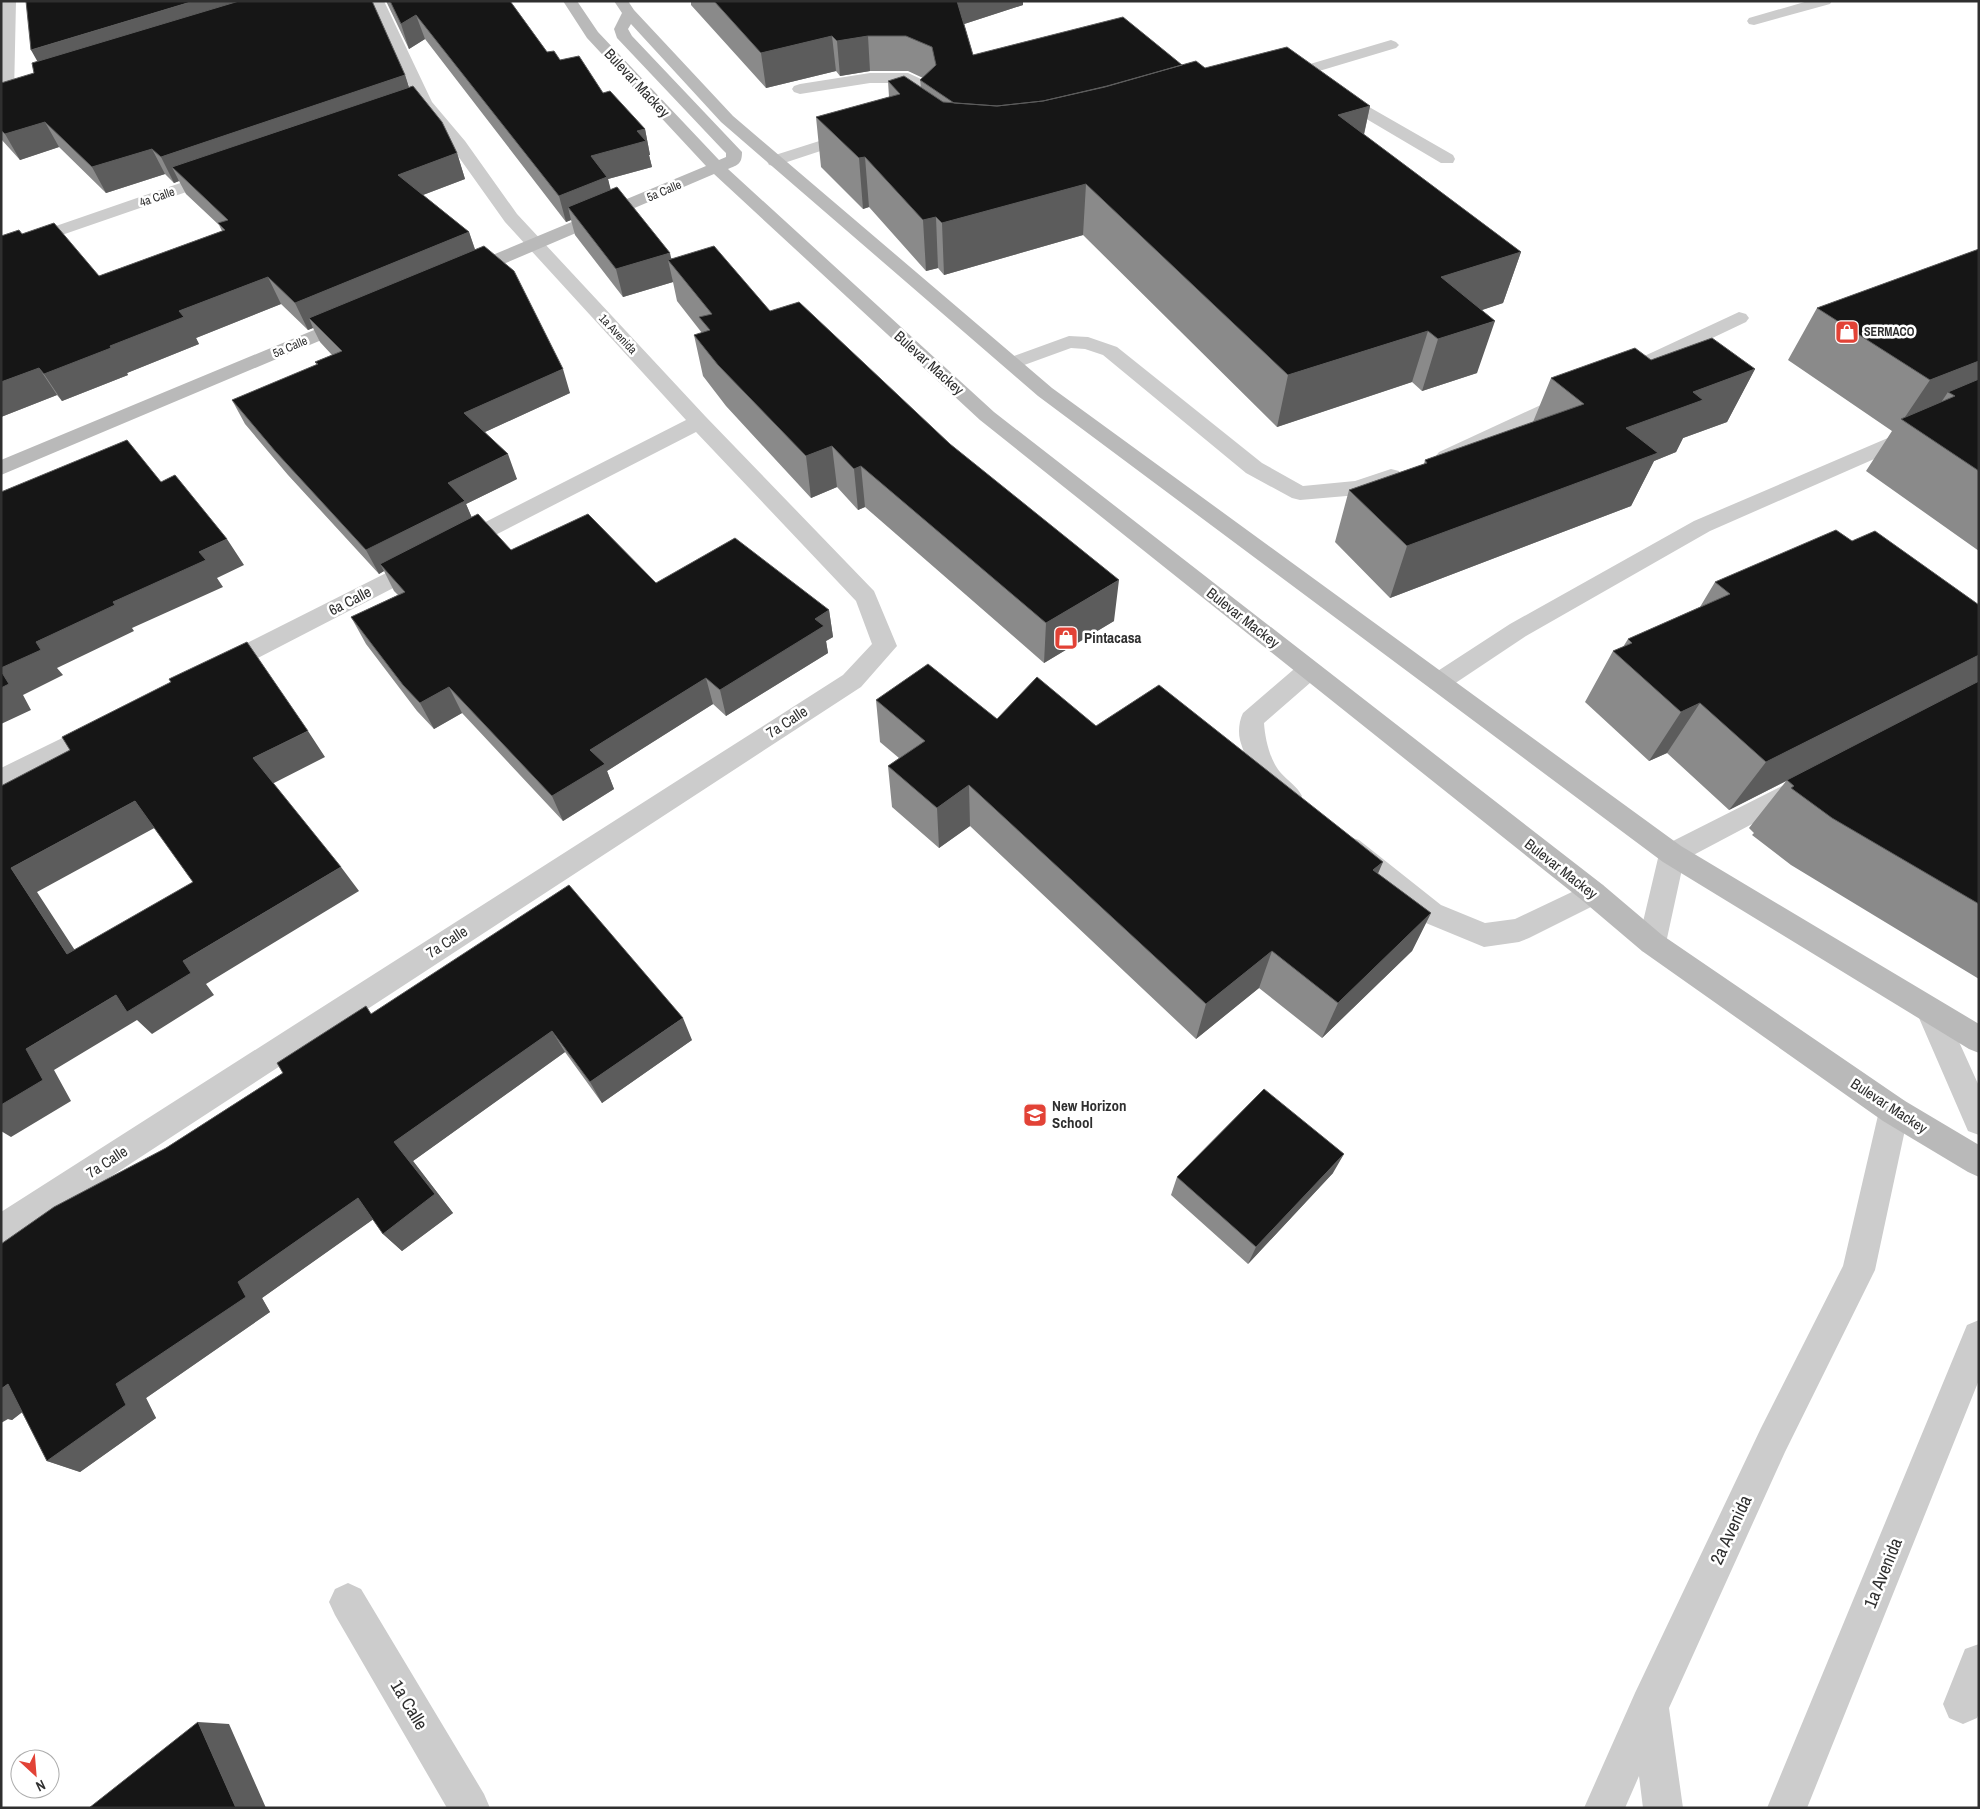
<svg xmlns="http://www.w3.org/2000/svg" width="1980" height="1809" font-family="'Archivo Narrow',sans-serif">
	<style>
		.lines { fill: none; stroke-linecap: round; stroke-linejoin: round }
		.lane { fill: #ccc; fill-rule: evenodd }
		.street { fill: #ccc; fill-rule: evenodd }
		.secondary { fill: #b9b9b9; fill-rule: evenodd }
		.wall { fill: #8a8a8a }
		.shaded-wall { fill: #5c5c5c }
		.building { fill: #161616; stroke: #5c5c5c; fill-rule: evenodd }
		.labels { text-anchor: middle; stroke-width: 5; stroke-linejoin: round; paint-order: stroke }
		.far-street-label { font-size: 12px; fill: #2f2f2f; stroke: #fff }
		.far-poi-label { font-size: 12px; font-weight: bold; fill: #2f2f2f; stroke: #fff; text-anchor: start }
		.street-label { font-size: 15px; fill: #2f2f2f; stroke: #fff }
		.poi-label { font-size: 15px; font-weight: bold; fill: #2f2f2f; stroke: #fff; text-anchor: start }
		.near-street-label { font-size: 18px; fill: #2f2f2f; stroke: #fff }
	</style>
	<rect width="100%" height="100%" fill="#fff"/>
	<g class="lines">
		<path class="lane" d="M1391,40L1396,42L1399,45L1396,48L1279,83L1273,81L1271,78L1273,75Z
			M870,73H908L932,84L936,99C929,108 921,117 909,114L907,111L920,98L919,89L905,83H870L800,94L794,92L792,89L794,86L800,84Z
			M1337,90L1343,92L1453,155L1455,159L1453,163H1441L1331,98L1329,95L1331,92Z
			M854,130L860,132L862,135L860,138L775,166L769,165L767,161L769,157Z
			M1739,312L1746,314L1749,318L1746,322L1624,380L1617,382L1610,380L1607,376L1610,372Z
			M1069,336L1088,337L1117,347L1262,463L1303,486L1355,481L1391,469L1399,471L1402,476L1399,481L1358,495L1300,500L1292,498L1246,473L1103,355L1085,349L1071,348L1013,369L1006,367L1003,363L1006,359Z
			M1569,392L1576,394L1579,398L1576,402L1453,462L1446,464L1439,462L1435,457L1439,452Z
			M1979,399V413L1710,531L1526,636L1448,688L1439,691L1430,688L1427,682L1430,676L1510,624L1694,521Z
			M1309,661L1318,664L1321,670L1318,676L1264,723C1265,739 1270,760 1280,772C1288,781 1297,786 1302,796L1298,803C1294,804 1291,806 1287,805C1265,801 1245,759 1240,740C1238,732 1239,721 1243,713L1300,664Z
			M1802,776L1811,779L1815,786L1811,793L1684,860L1666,943L1662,951L1652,955L1642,951L1638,943L1659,854L1663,846Z
			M1350,837L1359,840L1441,905L1485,923L1515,919L1593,882L1603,885L1607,893L1603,901L1529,938L1519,942L1484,947L1421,921L1341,856L1337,848L1341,840Z
			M1979,1644V1713L1977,1718L1963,1724L1949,1718L1943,1704L1965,1649Z"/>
		<path class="street" d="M2,1H16L14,94L7,104L1,106Z
			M370,1H384L432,102L465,141L517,214L706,417L874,591L897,646L861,687L12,1241L1,1246V1212L843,675L872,644L856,601L696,432L466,550L458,553L450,550L447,545L450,540L686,420L505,222L453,149L417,103Z
			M1808,1H1832L1830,4L1754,25L1749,24L1747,21L1749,18Z
			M218,170L224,171L226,175L224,179L1,256V245Z
			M422,556L430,559L433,564L430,569L229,673L220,676L211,673L208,667L211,661L414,559Z
			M101,719L110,721L113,728L110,735L1,790V768Z
			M1931,998L1941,1002L1979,1086V1135L1968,1131L1916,1011L1921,1002Z
			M1894,1097L1905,1101L1909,1111L1875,1270L1785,1452L1669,1708L1683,1808H1643L1639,1776L1625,1808H1584L1635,1693L1761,1428L1843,1266L1879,1111L1883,1101Z
			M1979,1320V1380L1807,1808H1767L1967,1325Z
			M348,1583L361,1589L484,1794L490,1808H447L335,1615L329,1602L335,1589Z"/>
		<path class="secondary" d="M563,1H577L598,32L719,160L726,157V153L721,148L617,38L614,29L622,13L614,1H628L634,10L733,116L1052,388L1681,846L1979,1024V1053L1969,1049L1663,862L1038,396L721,122L631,24L628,29L632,36L742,152C742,164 738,165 728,169L994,412L1603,885L1662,935L1905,1101L1979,1145V1177L1968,1172L1883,1121L1642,951L1583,901L980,420L714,174L473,277L466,279L459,277L457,273L459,269L706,166L587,38Z
			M350,315L357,317L360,321L357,325L1,475V460Z"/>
	</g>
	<path class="wall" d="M386,1H510L547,52L560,60L603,93L645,129L650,155H649L652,167L608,179L610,189L672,259L770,311L1114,621L1044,663L865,507L858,510L837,487L811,498L726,406L703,376L694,335L702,333L677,301L673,282L623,297L575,235L571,220L566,222L425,39L409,49Z
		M691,1H1023V5L964,24L973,55L1182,65L1205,68L1370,106L1364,135L1521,252L1503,303L1482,310L1477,373L1422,391L1412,382L1277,427L1083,235L944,275L938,268L926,271L869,207L863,209L821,167L816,117L889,97L888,81L921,87L920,80L923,78L908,71H870L840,76L836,71L766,88L691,5Z
		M405,75L409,87L457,153L465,179L423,195L469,232L475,249L570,393L485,432L517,479L466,504L472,518L511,550L656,583L829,610L833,637L826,641L828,653L726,716L713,704L607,771L614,789L563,821L462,713L434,729L417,711L366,644L351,617L398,595L394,591L384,571L379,574L288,475L245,424L232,400L317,365L315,362L332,355L320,342L313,328L308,330L281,304L196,338L199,344L127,373L128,375L62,401L57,395L1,417V236L22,234L99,276L222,231L219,225L186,194L179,181L174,183L165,174L106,193L59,147L20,160L1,139V83Z
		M1979,249V551L1866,471L1892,431L1788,360L1817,308Z
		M1651,360L1755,369L1727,422L1683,438L1676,452L1654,461L1631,506L1390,598L1335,542L1349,490L1424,464L1425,460L1533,422L1551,378Z
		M1852,541L1979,605V680L1976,683L1979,681V979L1791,865L1752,835L1754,833L1749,828L1787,780L1810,769L1729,810L1667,753L1649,761L1585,702L1613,651L1623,647L1628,639L1700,607L1715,582Z
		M876,700L997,719L1096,726L1378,874L1431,913L1412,951L1322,1038L1259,988L1196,1039L970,826L939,848L892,807L888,766L899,758L880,742Z
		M372,1014L692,1040L602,1103L565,1052L413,1161L453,1213L402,1251L383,1234L373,1219L262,1298L270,1312L146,1398L156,1418L80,1472L47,1461L22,1412L12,1420L8,1419L166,1148L283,1073Z
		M1333,1173L1248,1264L1171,1195L1177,1177Z"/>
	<path class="shaded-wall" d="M194,1H286L45,75L31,50Z
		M955,1H1023V5L955,27Z
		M416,15L425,39L409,49L401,24Z
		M832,36L836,71L766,88L761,53Z
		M868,36L870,71L840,76L837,41Z
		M405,75L413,100L172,167L179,181L174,183L161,157Z
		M1370,106L1359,156L1338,115Z
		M45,122L59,147L20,160L5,134Z
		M645,129L650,155H649L652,167L608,179L614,202L568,207L571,220L566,222L559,196L591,156L637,131Z
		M152,149L165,174L106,193L92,167Z
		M457,153L465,179L407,201L398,175Z
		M865,157L869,207L863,209L859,158Z
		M1086,184L1083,235L944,275L942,223Z
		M936,217L938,268L926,271L923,220Z
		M469,232L478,259L309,318L313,328L308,330L295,303Z
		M1521,252L1503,303L1425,329L1441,277Z
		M670,253L673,266L668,260L673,282L623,297L616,269Z
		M268,277L281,304L196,338L199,344L127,373L128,375L62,401L44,374L110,346L179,311Z
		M1495,321L1477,373L1422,391L1438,339Z
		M1428,331L1412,382L1277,427L1288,375Z
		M1979,361V399L1948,392L1930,419L1903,420L1930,380Z
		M39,368L57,395L1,417V382Z
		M563,369L570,393L474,437L464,413Z
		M1755,369L1727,422L1683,438L1676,452L1654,461L1631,506L1390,598L1407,546L1693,392Z
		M832,446L837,487L811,498L806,456Z
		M508,454L517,479L466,504L475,525L380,564L384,571L379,574L366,550L448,483Z
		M861,466L865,507L858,510L854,469Z
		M227,539L244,565L217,578L223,587L132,628L134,631L57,668L63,675L23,695L31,710L1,724V668L36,642L113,602L199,552Z
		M1119,580L1114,621L1044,663L1046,623Z
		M829,610L833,637L826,641L828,653L726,716L720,690L815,619Z
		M1979,655V680L1974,685L1729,810L1766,762Z
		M706,678L713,704L607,771L614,789L563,821L552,796L590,750Z
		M449,687L462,713L434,729L420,703Z
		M1700,703L1667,753L1649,761L1681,712Z
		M308,731L325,757L272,784L253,758Z
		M969,785L970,826L939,848L937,808Z
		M135,801L158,826L37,892L93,978L67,954L11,868Z
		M1383,862L1366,901L1373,870Z
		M341,867L359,891L206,984L214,995L152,1034L137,1020L54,1070L71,1101L11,1137L1,1131V1105L26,1049L116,995L183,961Z
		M1431,913L1412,951L1322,1038L1338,1003Z
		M1272,951L1259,988L1196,1039L1206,1004Z
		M683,1018L692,1040L602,1103L590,1082Z
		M552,1031L565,1052L413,1161L453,1213L402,1251L383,1234L394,1142Z
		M1344,1154L1333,1173L1248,1264L1256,1247Z
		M358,1198L378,1216L262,1298L270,1312L146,1398L156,1418L80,1472L47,1461L116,1384L238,1282Z
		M8,1384L42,1397L12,1420L8,1419L1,1423V1389Z
		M198,1722L229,1724L266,1808H236Z"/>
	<path class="building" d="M26,1H194L31,50Z
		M239,1H372L405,75L161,157L152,149L92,167L45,122L5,134L1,130V83L34,73L32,63Z
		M390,1H510L547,52L554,51L560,60L579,56L603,93L610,91L645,129L637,131L646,141L591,156L607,177L559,196L416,15L401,24Z
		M714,1H957L973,55L1123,17L1182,65L1105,87L1043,101L997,106L954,103L920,80L936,65L932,47L906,36H868L837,41L832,36L761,53Z
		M1287,47L1370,106L1338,115L1521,252L1441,277L1495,321L1438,339L1428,331L1288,375L1086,184L942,223L936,217L923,220L865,157L859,158L816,117L900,94L888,81L904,76L943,102L997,106L1043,101L1107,86L1196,61L1205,68Z
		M413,86L442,122L457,153L398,175L469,232L295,303L268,277L179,311L184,317L110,346L111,348L44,374L39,368L1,382V236L19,230L22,234L54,223L99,276L225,230L218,223L228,220L172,167Z
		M617,187L670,253L616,269L568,207Z
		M484,246L514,271L563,369L464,413L508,454L448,483L465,501L366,550L275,451L232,400L318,364L315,362L342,351L309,318Z
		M714,246L770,311L799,302L950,444L1119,580L1046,623L861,466L854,469L832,446L806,456L718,365L694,335L710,330L699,317L712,314L668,260Z
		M1979,249V361L1930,380L1817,308Z
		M1712,338L1755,369L1693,392L1703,400L1626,428L1658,453L1407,546L1349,490L1427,463L1425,460L1584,404L1551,378L1635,348L1651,360Z
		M1979,379V471L1901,419L1955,396L1948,392Z
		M127,440L161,482L175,475L227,539L199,552L206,560L113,602L115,605L36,642L41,650L1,668V492Z
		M478,514L511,550L588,514L656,583L735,538L829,610L815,619L824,626L720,690L706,678L590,750L605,764L552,796L449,687L420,703L403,685L351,617L405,592L380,564Z
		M1836,530L1852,541L1875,531L1979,605V655L1766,762L1700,703L1681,712L1613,651L1632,643L1628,639L1730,594L1715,582Z
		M247,642L308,731L253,758L341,867L183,961L191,973L127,1012L116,995L26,1049L43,1080L1,1105V786L70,750L62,737L171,682L169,679ZM135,801L193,882L67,954L11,868Z
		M928,664L997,719L1037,677L1096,726L1159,685L1383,862L1373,870L1431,913L1338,1003L1272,951L1206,1004L969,785L937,808L888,766L925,741L876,700Z
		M1,671L9,684L1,688Z
		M1979,681V904L1832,818L1791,788L1794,786L1787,780Z
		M569,885L683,1018L590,1082L552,1031L394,1142L435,1194L383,1234L358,1198L238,1282L246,1297L116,1384L126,1405L47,1461L8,1384L1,1389V1244L54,1207L166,1148L283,1073L277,1063L366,1006L371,1014Z
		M1264,1089L1344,1154L1256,1247L1177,1177Z
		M198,1722L236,1808H89Z"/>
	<defs>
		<g id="shop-square" transform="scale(1.25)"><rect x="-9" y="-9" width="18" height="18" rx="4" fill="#e24236" stroke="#fff"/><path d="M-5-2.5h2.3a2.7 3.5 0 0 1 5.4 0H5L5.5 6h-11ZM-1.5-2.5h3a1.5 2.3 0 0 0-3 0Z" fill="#fff"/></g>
		<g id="school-square" transform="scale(1.25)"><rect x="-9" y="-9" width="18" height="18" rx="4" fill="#e24236" stroke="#fff"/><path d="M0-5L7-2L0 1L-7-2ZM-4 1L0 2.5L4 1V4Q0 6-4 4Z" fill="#fff"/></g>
	</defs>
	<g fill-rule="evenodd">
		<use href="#shop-square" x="1847" y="332"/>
		<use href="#shop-square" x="1066" y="638"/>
		<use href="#school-square" x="1035" y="1115"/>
	</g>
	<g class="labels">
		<g class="far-street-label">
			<text transform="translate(664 191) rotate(-23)" y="4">5a Calle</text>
			<text transform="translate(157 197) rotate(-19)" y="4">4a Calle</text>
			<text transform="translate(618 334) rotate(47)" y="4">1a Avenida</text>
			<text transform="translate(290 347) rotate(-23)" y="4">5a Calle</text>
		</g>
		<g class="far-poi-label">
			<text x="1864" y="336">SERMACO</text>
		</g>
		<g class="street-label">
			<text transform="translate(637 83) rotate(47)" y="5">Bulevar Mackey</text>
			<text transform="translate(929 363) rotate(42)" y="5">Bulevar Mackey</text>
			<text transform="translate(350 601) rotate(-27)" y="5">6a Calle</text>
			<text transform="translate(1243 618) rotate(38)" y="5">Bulevar Mackey</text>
			<text transform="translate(787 722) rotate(-33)" y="5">7a Calle</text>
			<text transform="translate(1561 869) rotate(38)" y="5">Bulevar Mackey</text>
			<text transform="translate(447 942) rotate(-33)" y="5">7a Calle</text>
			<text transform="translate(1889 1106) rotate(33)" y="5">Bulevar Mackey</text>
			<text transform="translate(107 1162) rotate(-33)" y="5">7a Calle</text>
		</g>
		<g class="poi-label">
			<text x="1084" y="643">Pintacasa</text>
			<text x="1052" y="1111">New Horizon<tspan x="1052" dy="17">School</tspan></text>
		</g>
		<g class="near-street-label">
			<text transform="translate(1731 1530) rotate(-65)" y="6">2a Avenida</text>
			<text transform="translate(1883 1573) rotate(-68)" y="6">1a Avenida</text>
			<text transform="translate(409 1705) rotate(59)" y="6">1a Calle</text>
		</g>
	</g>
	<rect width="1980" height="1809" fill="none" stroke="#2f2f2f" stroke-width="5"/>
	<g transform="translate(35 1774) rotate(154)"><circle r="24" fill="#ffffff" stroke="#acacac"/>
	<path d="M0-4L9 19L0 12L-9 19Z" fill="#e24236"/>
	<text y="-8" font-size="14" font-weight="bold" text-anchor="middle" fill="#2f2f2f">N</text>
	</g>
</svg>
